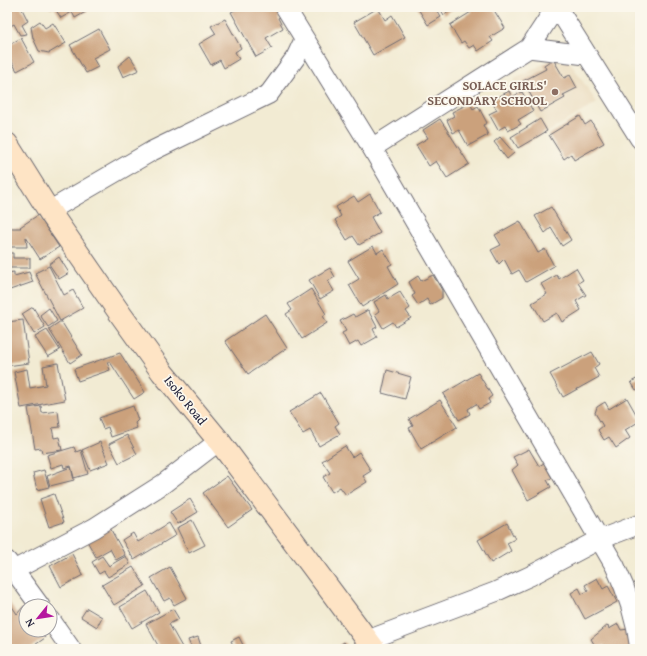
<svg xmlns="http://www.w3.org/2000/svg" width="647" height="656" font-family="'Gentium Book Plus',serif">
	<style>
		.built { fill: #e9d9ba }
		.building { fill: #cba17c }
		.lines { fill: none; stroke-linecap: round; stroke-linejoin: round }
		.street-casing { stroke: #6b6870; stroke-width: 21 }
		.secondary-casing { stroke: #6b6870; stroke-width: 24 }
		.street { stroke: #fff; stroke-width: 19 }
		.secondary { stroke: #fee4c5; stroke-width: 22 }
		.education-dot { fill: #8d6e63; stroke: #fbf7ec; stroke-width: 1.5 }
		.labels { text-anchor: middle; stroke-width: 3.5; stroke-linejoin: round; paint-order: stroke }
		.education-label { font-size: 13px; font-weight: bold; fill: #785e54; stroke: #fbf7ec; text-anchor: end }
		.street-label { font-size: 13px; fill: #22223b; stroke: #fbf7ec }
	</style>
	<rect width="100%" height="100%" fill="#fbf7ec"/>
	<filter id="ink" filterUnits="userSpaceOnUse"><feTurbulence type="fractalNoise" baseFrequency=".025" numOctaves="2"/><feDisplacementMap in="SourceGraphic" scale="8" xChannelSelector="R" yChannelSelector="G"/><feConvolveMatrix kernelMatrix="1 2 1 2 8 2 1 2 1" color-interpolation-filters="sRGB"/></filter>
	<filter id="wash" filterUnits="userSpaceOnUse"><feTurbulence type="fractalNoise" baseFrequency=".012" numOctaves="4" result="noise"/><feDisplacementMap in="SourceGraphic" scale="16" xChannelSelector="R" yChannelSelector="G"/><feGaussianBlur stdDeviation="0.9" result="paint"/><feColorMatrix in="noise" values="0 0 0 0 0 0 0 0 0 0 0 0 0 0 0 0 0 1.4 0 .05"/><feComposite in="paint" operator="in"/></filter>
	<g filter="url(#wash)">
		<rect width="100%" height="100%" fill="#f2ebd3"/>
		<path class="built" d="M564,53L597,103L546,133L513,80Z"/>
		<g id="blocks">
			<path class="building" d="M10,7H21L28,21L22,25L27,34L20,35L14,24L7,28V9Z
				M49,7H89L91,9L75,18L72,12L61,18L54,7L51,9Z
				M241,7H250L252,10L254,7H259L261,10L264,7H276L282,16L278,18L283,28L266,38L272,48L256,57L231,12Z
				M417,7H434L441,17L428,25Z
				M439,7H456L444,15Z
				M470,7H492L505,28L490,37L493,41L478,51L474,45L469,48L464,41L461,43L450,25L471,12Z
				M378,8L385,20L392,15L405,37L373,55L354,22Z
				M225,19L241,48L235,52L239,59L224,68L220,60L211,65L199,44L216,34L211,26Z
				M40,21L45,28L53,23L66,43L49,53L39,51L33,38L31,27Z
				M99,29L110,49L93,58L98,67L86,73L70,45Z
				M21,38L34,62L17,71L7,53V46Z
				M130,56L139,70L123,77L118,66Z
				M553,59L564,78L570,75L577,88L563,95L565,98L540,112L523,81L546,69L544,65Z
				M509,91L512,97L522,92L533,111L518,120L521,124L508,131L505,126L498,130L489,114L497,110L491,101Z
				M470,103L473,109L478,106L487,123L483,125L488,135L468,146L459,130L453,133L447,120L454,116L452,112Z
				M580,116L585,125L591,121L604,143L574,160L571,154L564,159L549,135Z
				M440,119L469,164L447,178L436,161L429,166L416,145L428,138L423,130Z
				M540,119L547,131L518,148L511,137Z
				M500,137L514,153L507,159L494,142Z
				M370,194L380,212L371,217L380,233L359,245L353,236L347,240L335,220L341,216L336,207L354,196L358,202Z
				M551,207L571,240L562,246L551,228L545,233L535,216Z
				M38,215L59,247L40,259L26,237L27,247H7V228H21L20,227Z
				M520,221L538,253L545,249L554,266L526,282L519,270L512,274L504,259L499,264L491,250L501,245L495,235Z
				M373,246L377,253L383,249L392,264L388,266L398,284L362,307L349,285L359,279L348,261Z
				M7,253H13V258H30V268H7Z
				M59,257L69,273L59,279L49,264Z
				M49,266L64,295L73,290L83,308L60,321L35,273Z
				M330,268L335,277L328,281L334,291L320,299L309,280Z
				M576,268L583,280L578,283L586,295L576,301L581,310L562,322L557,313L543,321L532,303L547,294L541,284L557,275L559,279Z
				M14,272V276L29,272L33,282L7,291V273Z
				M433,275L442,290V298L430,305L427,299L418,305L412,296L415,294L409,282L418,276L421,281Z
				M311,289L326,314L323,316L327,323L302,339L286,314L292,310L288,304Z
				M400,292L410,308L406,311L411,318L396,327L393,322L383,328L375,314L379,311L374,302L386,295L388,299Z
				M33,307L45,327L34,334L22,314Z
				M49,308L57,321L48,327L40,315Z
				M368,310L377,327L373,329L377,337L361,346L358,341L349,346L342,333L346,331L340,321L353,314L355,317Z
				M265,314L287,348L248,374L225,341Z
				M23,320L29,363L7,366V322Z
				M61,321L82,355L70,363L49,329Z
				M47,330L60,350L48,357L35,337Z
				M592,352L599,364L594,368L599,377L563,397L550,374Z
				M120,353L145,392L134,399L110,362H107L110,370L78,381L74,369Z
				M58,363L65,400L21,408L14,372L27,369L30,388L46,385L43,366Z
				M387,370L411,377L405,399L382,393Z
				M478,373L492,396L488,399L490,403L479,409L476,404L468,409L470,414L459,420L443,394Z
				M640,377V388L636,390L631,382Z
				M321,393L339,423L335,426L340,434L319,446L310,430L303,434L289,412Z
				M627,398L640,421L625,430L630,438L616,448L609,437L604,440L598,430L603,426L595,413L597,407L605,402L609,409Z
				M440,400L457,427L421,449L409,428L413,426L409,419Z
				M41,406L42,413L58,411L60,427L52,428L54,438L59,437L62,450L42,453L41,448L35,449L28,408Z
				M133,406L138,420L135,423L137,428L111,437L108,427L103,429L99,418Z
				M127,435L137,454L119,463L109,444Z
				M100,442L109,463L90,470L82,450Z
				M345,446L352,457L359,452L371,471L363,476L367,482L346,495L340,487L332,492L323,477L330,473L322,461Z
				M74,447L76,452L81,450L88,474L74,478L71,466L64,468L63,464L51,468L47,455Z
				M529,449L539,466L544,463L552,478L547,480L551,487L528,500L512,470L518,465L513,457Z
				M71,467L74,480L50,486L47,476Z
				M44,470L49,487L37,490L33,473Z
				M227,476L252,510L228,527L203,493Z
				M54,494L64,522L49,527L40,499Z
				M190,499L198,512L178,524L170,512Z
				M192,520L205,545L189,553L177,528Z
				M169,523L176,535L134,560L122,540L133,533L138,542Z
				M507,523L515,539L507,543L511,551L491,563L478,540Z
				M110,528L125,555L116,560L110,549L96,557L87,541Z
				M72,554L83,575L61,587L50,566Z
				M102,556L109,566L126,556L130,564L108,577L104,571L99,574L92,562Z
				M133,567L145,586L114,605L102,585Z
				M170,567L187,598L174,605L170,598L164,601L151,578Z
				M597,578L603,589L608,586L617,602L585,619L571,593L579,588L582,594L588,591L585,585Z
				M147,591L159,612L132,628L120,607Z
				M7,599L17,614L24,606L26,610V630H40L45,638L29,649H7Z
				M87,608L102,617L97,627L81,617Z
				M173,609L179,619L169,624L183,649H160L146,624Z
				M618,624L621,630L629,629L634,649H606L604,645L597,649L591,639L608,625L609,629Z
				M198,637L202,649H192L188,640Z
				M239,637L245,649H235L231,641Z
				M344,642L348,649H334Z"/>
		</g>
	</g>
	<g filter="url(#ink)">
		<use href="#blocks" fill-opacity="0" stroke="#6b6870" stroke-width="1"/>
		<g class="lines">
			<g class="street-casing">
				<path id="street" d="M285,7L372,148L615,566C628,593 636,619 640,649
					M557,7L640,139
					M529,48L586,55
					M372,148L529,48L556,7
					M49,211L152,151L269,94L296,57L304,40
					M7,561L40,606
					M14,570L94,528L163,484L219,441
					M50,619L71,649
					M368,640L495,592L530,576L598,540L640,524"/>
			</g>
			<g class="secondary-casing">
				<path id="secondary" d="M7,144L49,211L121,315L162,372L219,441L374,649"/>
			</g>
			<use href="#street" class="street"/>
			<use href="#secondary" class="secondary"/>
		</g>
	</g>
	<circle class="education-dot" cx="555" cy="92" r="4"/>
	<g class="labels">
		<g class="education-label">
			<text x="547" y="90">SOLACE GIRLS'<tspan x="547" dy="15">SECONDARY SCHOOL</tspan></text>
		</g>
		<g class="street-label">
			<text transform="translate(186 400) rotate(51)" y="5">Isoko Road</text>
		</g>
	</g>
	<rect width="647" height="656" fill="none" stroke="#fbf7ec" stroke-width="24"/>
	<g transform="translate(38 618) rotate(240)"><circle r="19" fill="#fbf7ec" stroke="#a4a2a5"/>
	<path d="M0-3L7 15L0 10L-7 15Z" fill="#b5179e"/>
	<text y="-6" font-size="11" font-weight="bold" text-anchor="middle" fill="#22223b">N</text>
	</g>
</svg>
